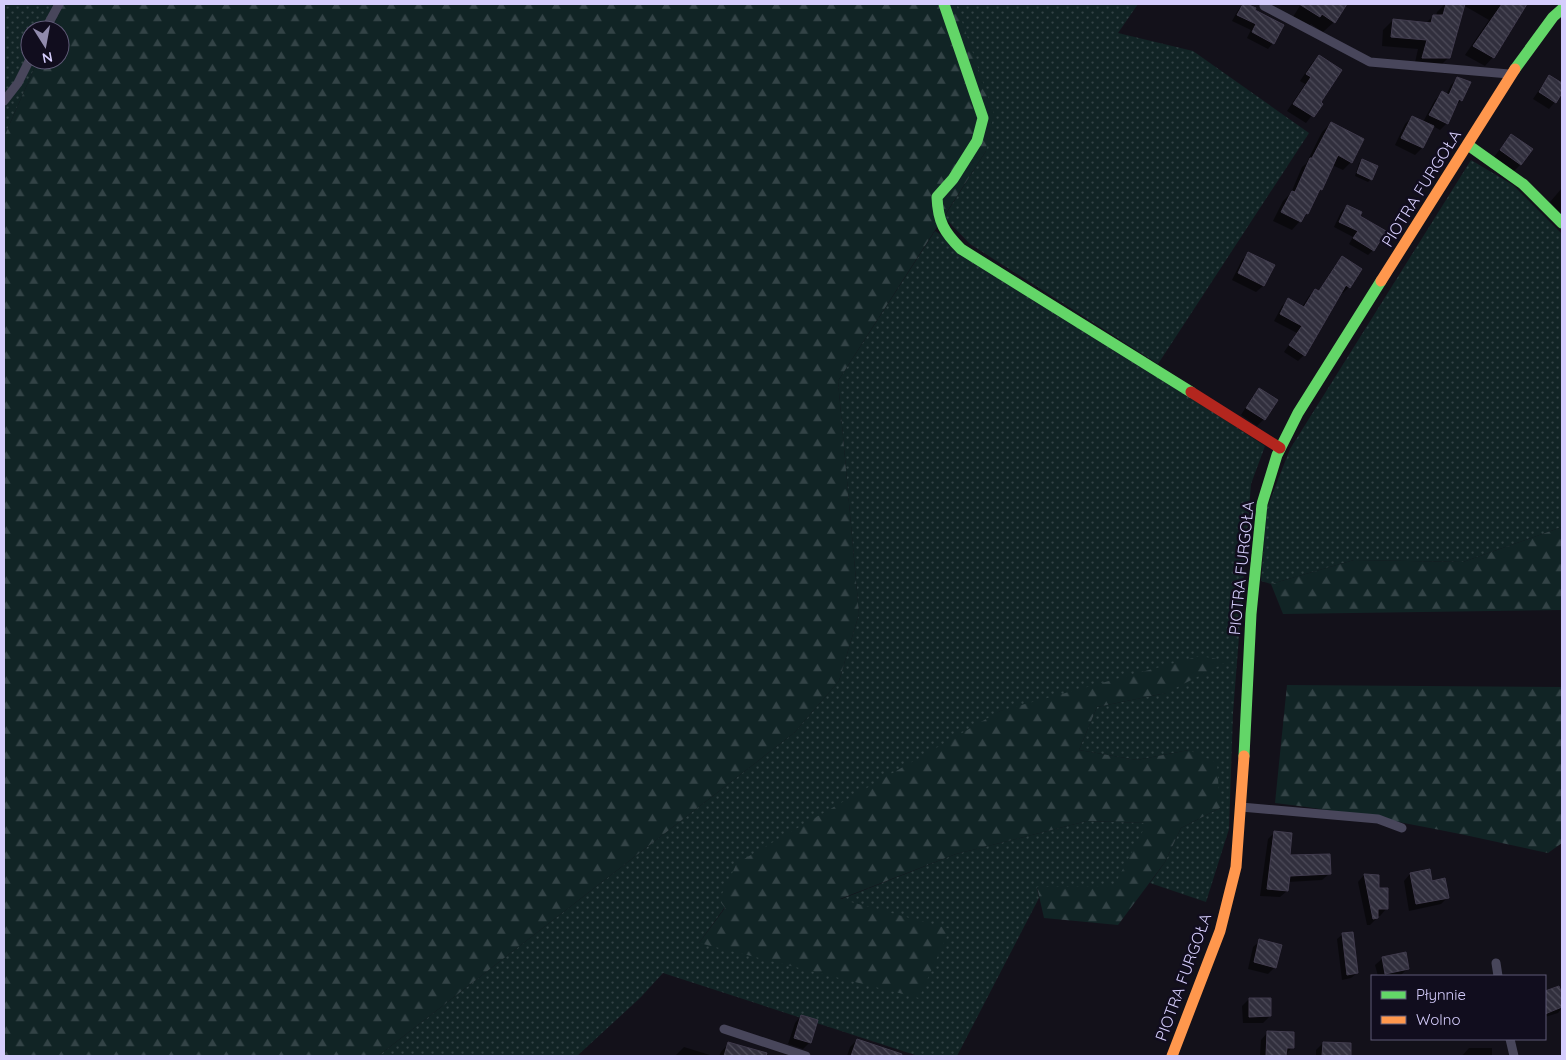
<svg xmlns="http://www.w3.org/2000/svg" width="1566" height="1060" font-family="Quicksand,sans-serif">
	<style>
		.grass { fill: url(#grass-dots) }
		.forest { fill: url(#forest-firs) }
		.shadow { fill: #0007 }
		.building { fill: url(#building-back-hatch); stroke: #403b4d }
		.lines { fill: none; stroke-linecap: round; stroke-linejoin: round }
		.lane { stroke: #48465b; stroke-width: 9 }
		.fast { stroke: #63d668; stroke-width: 11 }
		.slow { stroke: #ff974d; stroke-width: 11 }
		.jam { stroke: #b3261e; stroke-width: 11 }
		.labels { text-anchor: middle; stroke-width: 5; stroke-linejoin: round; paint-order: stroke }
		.street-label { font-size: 16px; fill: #d5cdfc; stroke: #110d1e }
	</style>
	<defs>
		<pattern id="grass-dots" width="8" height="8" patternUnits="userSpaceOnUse" patternTransform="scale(1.25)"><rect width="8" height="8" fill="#112425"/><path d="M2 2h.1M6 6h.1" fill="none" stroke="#334346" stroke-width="1.8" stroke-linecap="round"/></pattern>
		<pattern id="forest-firs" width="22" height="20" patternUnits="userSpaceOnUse" patternTransform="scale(1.25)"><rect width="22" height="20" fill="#112425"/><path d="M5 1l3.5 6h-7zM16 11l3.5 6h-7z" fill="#334346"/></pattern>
		<pattern id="building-back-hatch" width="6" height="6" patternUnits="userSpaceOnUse" patternTransform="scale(1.25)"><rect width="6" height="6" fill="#312f3d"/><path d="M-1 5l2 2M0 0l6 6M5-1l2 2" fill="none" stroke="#4e4c5a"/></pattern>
	</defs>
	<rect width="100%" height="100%" fill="#13111a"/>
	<path class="grass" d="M4,4H63L52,30H30V60H38L4,137Z
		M956,4H1138L1118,33L1193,51L1309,133L1158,364L970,244L944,217L986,151Z
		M1471,160L1513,185L1562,234V527L1463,562L1354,560L1271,584L1261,581L1267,508L1290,449Z
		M935,231L1265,446L1251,484L1233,713L1229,829L1206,902L1150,883L1165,862L1181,828L1220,808L1189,750L1137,760L1079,750L1097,707L1166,693L1000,711L725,907L699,943L839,900L956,854L1087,821L1148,823L1114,887L1037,888L1039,898L957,1056H918L663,973L640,998L577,1056H378L794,733L839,681L859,614L838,381Z"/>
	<path class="forest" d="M63,4H956L994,114L986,151L838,381L859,614L839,681L794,733L378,1056H4V137L38,60H60V30H52Z
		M1562,527V610L1283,614L1271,584L1354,560L1463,562Z
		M1200,656L1228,661L1166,693L1097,707L1079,750L1137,760L1189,750L1217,763L1220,808L1181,828L1165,862L1118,925L1044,918L1037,887L1114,886L1147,823L1087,821L956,854L840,899L950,929L919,998L699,943L725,908L719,900L737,863L1000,711Z
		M1287,685L1562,687V843L1548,853C1458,833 1367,814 1275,803Z"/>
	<path class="shadow" d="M1244,4L1254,9L1273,43L1268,49L1247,38L1251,30L1232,21L1238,10Z
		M1301,4H1344L1345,5L1334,22L1323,32L1311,24L1308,27L1293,17Z
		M1445,4H1526L1493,57L1485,66L1465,55L1489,20L1463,5L1449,57L1439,67H1414L1418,49L1382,46L1383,30L1393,20L1426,23L1433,16H1436L1437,12Z
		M1319,56V103L1321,104L1306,123L1287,111L1305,84L1300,81L1312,63Z
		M1550,77L1562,84V91L1555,102L1549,109L1533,99L1543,84Z
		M1458,78L1461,100L1455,107L1447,123L1440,130L1433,126L1422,148L1415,155L1395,145L1405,124L1412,117L1423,122L1435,100L1442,93L1446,95L1451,85Z
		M1331,123L1351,162L1343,170L1332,165L1321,189L1316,195L1307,213L1292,230L1273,221L1283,201L1291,193L1302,167L1306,164L1322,132Z
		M1511,135L1521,164L1514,171L1494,157Z
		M1362,160L1371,179L1368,182L1355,176L1359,163Z
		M1562,188V215L1550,202Z
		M1347,206L1359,216L1373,250L1368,255L1349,244L1353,237L1334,227L1341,212Z
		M1249,253L1273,266L1263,286L1256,292L1232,280L1242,260Z
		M1342,258L1349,287L1343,293L1341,292L1304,355L1298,361L1284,352L1297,333L1274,321L1282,306L1289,300L1302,307L1309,296L1315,290L1318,292L1336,264Z
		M1259,390L1264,419L1257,426L1241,415L1253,396Z
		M1274,833L1288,857L1329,874L1322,880L1288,882L1287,891L1280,897L1260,896L1268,839Z
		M1410,874L1431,882L1448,897L1441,904L1409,911L1404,881Z
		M1364,875L1377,889L1386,909L1380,916H1377V918L1370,925H1367L1358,882Z
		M1343,934L1357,973L1351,978L1342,980L1337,939Z
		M1260,941L1275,967L1268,974L1248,969L1253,947Z
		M1405,954L1408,968L1401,975L1378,976L1375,965L1382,959Z
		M1558,987L1562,998V1008L1558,1013L1545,1017V992Z
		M1249,999L1270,1016L1263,1023H1243L1242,1006Z
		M801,1016L810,1042L803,1049L788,1044L795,1023Z
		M1267,1033L1292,1047L1285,1056H1260L1261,1040Z
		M857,1040L882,1049L880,1056H847L850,1047Z
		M729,1043L750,1049L748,1056H719L721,1052Z
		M1323,1043L1350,1044V1056H1316V1050Z
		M684,1047L713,1056H675Z
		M1469,1048H1492V1056H1462Z"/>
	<path class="building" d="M1243,4H1247L1256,8L1255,10L1284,25L1274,44L1252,32L1256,24L1237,15Z
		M1299,4H1347L1335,23L1322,14L1320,17Z
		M1446,4H1465L1450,58H1422L1427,40L1391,37L1393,19L1431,23L1433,15H1443Z
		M1502,4H1527L1494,58L1473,46Z
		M1319,55L1342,70L1321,102L1323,104L1314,117L1293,104L1311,77L1306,74Z
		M1549,75L1562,83V93L1556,103L1539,92Z
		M1457,77L1471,82L1462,101L1459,99L1448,124L1429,115L1442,91L1449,95Z
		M1412,116L1434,126L1423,148L1401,138Z
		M1331,122L1364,139L1352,163L1338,155L1322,190L1320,189L1308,214L1306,213L1301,222L1281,212L1292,191L1295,192L1310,158H1312Z
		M1511,134L1533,149L1521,165L1500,150Z
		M1362,159L1378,166L1372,180L1357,173Z
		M1347,205L1362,212L1360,216L1386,231L1374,251L1353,238L1358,231L1339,222Z
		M1248,252L1275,265L1264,286L1238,273Z
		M1342,256L1362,269L1350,288L1346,285L1305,356L1289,345L1302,326L1280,314L1288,298L1304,307L1315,289L1319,291Z
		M1259,388L1278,400L1265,420L1246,408Z
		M1274,831L1292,833L1290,855L1330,854L1331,874L1290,876L1288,891L1267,889Z
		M1430,869L1432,881L1445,878L1449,898L1416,904L1410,873Z
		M1364,874L1379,875V888H1388V909H1378V918L1373,919Z
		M1353,932L1358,973L1347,975L1342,933Z
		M1259,939L1282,945L1276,968L1254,962Z
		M1406,952L1409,969L1385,974L1382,957Z
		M1559,986L1562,994V1007L1545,1014V991Z
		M1249,998H1271V1016L1249,1017Z
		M801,1015L818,1020L811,1043L794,1038Z
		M1267,1031L1294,1032V1048H1287L1286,1056H1266Z
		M857,1039L902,1054L901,1056H851Z
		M728,1042L767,1053L766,1056H724Z
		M1323,1042L1351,1043V1056H1322Z"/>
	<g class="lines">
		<path class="lane" d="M1264,6L1370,62L1509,74
			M45,30L59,4
			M4,101L18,83L30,59
			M1241,807L1378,819L1402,828
			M1496,963L1498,976
			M724,1029L806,1056
			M1510,1039L1514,1056"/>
		<path class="fast" d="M944,4L983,118L977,141L953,179L937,197C938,222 944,232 961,249L1191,392
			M1515,69L1553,17L1562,9
			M1468,145L1523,184L1562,223
			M1244,756L1251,614L1262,504L1277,455L1298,413L1381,281"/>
		<path class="slow" d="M1381,281L1515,69
			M1172,1056L1220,931L1236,867L1244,756"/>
		<path class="jam" d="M1191,392L1280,448"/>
	</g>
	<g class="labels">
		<g class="street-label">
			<text transform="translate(1421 188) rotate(-58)" y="6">PIOTRA FURGOŁA</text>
			<text transform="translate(1241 568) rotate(-84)" y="6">PIOTRA FURGOŁA</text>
			<text transform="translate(1183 977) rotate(-70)" y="6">PIOTRA FURGOŁA</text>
		</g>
	</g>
	<rect width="1566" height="1060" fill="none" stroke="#d5cdfc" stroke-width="10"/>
	<rect x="1371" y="975" width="175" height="65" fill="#110d1e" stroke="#5f5a77"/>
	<rect x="1381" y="991" width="25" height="8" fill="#63d668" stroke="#5f5a77"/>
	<text x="1416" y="1000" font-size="15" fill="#d5cdfc">Płynnie</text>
	<rect x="1381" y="1016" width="25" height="8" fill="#ff974d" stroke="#5f5a77"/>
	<text x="1416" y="1025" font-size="15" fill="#d5cdfc">Wolno</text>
	<g transform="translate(45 45) rotate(169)"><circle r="24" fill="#110d1e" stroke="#5f5a77"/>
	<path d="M0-4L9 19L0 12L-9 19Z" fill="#918bad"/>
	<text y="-8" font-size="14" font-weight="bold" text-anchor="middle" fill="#d5cdfc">N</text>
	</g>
</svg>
